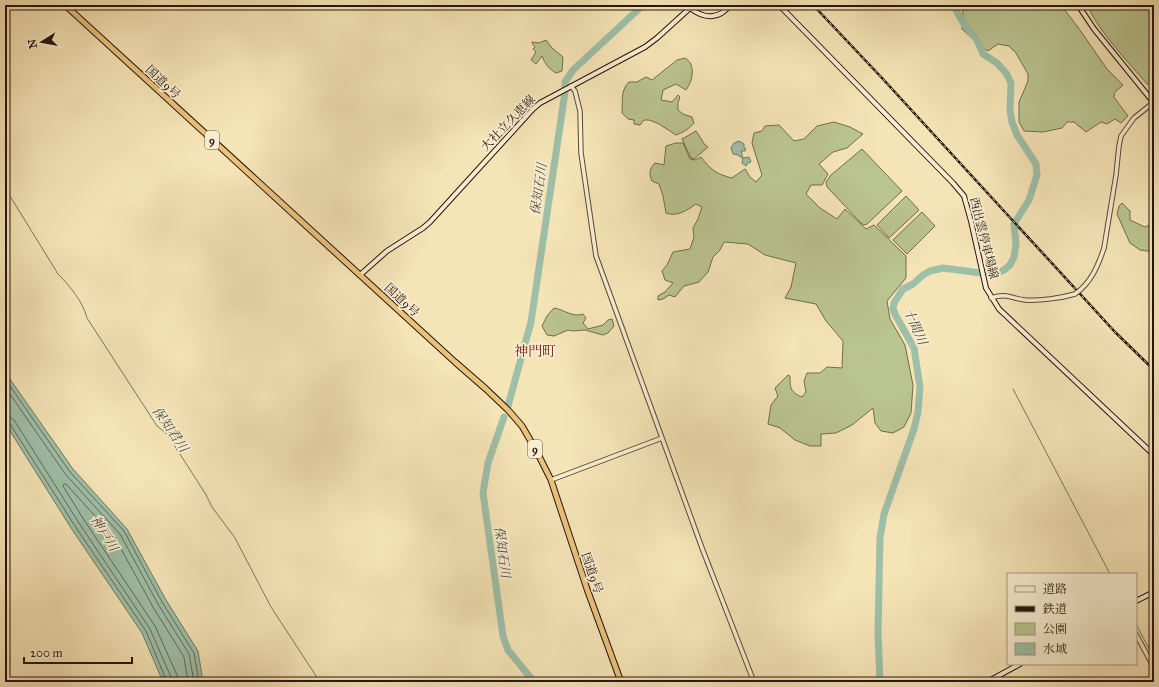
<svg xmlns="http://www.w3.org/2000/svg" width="1159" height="687" font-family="'IM FELL Great Primer','Noto Serif JP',serif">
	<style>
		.green { fill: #bac48f; stroke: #706c4e }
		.water { fill: #9ebfa8; stroke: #6e7b6a }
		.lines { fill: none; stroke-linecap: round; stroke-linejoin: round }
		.shore { stroke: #626a5a; stroke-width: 1 }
		.stream { stroke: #6e7b6a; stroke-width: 1 }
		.river { stroke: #9ebfa8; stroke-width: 7 }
		.tertiary-casing { stroke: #5a4837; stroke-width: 5.5 }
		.secondary-casing { stroke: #26140d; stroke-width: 6 }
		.trunk-casing { stroke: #26140d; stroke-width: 7 }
		.tertiary { stroke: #f8edd0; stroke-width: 3.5 }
		.secondary { stroke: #f8edd0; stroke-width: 4 }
		.trunk { stroke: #eac27b; stroke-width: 5 }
		.rail-casing { stroke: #26140d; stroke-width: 2.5 }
		.rail { stroke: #f8edd0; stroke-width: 1; stroke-dasharray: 3; stroke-linecap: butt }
		.tertiary-bridge-casing { stroke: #5a4837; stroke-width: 5.5; stroke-linecap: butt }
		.tertiary-bridge { stroke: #f8edd0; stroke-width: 3.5 }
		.labels { text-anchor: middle; stroke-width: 3.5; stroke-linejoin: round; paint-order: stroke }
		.shield { fill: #f8edd0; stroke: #655548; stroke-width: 1 }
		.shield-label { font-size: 11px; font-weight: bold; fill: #26140d }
		.street-label { font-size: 12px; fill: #26140d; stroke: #f8edd0 }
		.water-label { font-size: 13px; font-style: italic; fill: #505043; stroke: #f8edd0 }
		.quarter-label { font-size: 14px; fill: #7a1f14; stroke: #f8edd0 }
	</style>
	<rect width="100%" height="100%" fill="#f5e4b6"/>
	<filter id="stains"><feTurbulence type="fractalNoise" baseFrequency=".005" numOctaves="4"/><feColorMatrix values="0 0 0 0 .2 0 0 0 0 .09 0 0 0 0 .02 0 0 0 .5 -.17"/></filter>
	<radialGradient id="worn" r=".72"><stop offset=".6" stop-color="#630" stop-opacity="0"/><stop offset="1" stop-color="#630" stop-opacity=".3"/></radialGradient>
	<path class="green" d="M962,5H1061L1080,30L1107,69L1123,85L1115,92L1114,97L1128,116L1121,123L1115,119L1107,124L1101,122L1086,132L1074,122H1067L1062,128L1043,132L1024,131L1019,122V102L1028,81V74L1016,53L1009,46L998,44L988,51L984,49L962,29L963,10Z
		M1087,5H1154V85L1147,84C1126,59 1101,35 1087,5Z
		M546,40L552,48L563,57L562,71L556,73C549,69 545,64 542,56L536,64L531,60L536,52L533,49L535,47L532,43V42L539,43Z
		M685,58C696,64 693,81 686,90L676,84L663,90L661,100L672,102L678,95L680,97L678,103V110L683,114L692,117L694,123C689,129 684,132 676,135L659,124L649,120H644L640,125L634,124V120L628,119L622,113C623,101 620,91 629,82H637L646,77L652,80L677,60Z
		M834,122L850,127L863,134L847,148L833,152L819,164L828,174L822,185H811L806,194L820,208L837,219L845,209L866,229L874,225L906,256V278L887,301L890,319L905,345L913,385L911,413L904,427L893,433L881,431L875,423L873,408L852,425L836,433L821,434V446H810L795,440L780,428L768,424L771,405L778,396L775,388L788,375L790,376C790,388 790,392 802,397L806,392L804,381L807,373H820L827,367L842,368L843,341L826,321L816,304L785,298L791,287L796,263L765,255L748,244L724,242L720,250L713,257L708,272L699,282L684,286L675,297L669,295L663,299L658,300V296L665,292L673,283L665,280L662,271L667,265L673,252L690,249L694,237L693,228L698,219L702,207L696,204C686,211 677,217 666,213L663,196L659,184L652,181C649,174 649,169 655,163L664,165L666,146L676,143H683L690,159L695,160L701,157C711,170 716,174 732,178L745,169L750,177L756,182L762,175L752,143L754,133L762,131L765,126L779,125L794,141L804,139L817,126Z
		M696,131L705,145L708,147L694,159L691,158L682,139Z
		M862,149L902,191L866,225L862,224L827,187L826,182L831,175Z
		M906,196L919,210L889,238L877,225Z
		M1122,203L1130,211V220L1145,227L1154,223V252L1140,250L1130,243L1117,214L1119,206Z
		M922,212L935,226L907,254L893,240Z
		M554,308C563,309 573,318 583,314L586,318L583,323L588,329L603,325L608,320L612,319L614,326L608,333L603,335L585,330L573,331L568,330L554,336L547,335L542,326L547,316Z"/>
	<path class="water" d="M739,141L744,144V148L746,149L745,151H741L743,158L749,157L751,162L748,163L746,166L742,163L743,159L738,155L733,154L731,148L734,143Z
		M5,372L73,469L127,529L166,600L198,651L203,682H163L142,633L71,528L5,423Z"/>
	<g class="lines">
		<path class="shore" d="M5,379L70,472L124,531L162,602L194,653L199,682
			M5,387L66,475L120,534L158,604L189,654L194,682
			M5,416L10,417L14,420L79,523L150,629L171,677L172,682
			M5,421L10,424L75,526L146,631L167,682
			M178,682L177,675L155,626L84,520L63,486L64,484H66L115,538L153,607L184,657L188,682"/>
		<path class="stream" d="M5,188L58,274C70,286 83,302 87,318L157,426L167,434L205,493L212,507L235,538L271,607L320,682
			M1013,389L1110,574
			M1136,624L1154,658"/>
		<path class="river" d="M508,406L531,322L565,92V82L573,70L643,5
			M504,417L488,463L483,493L503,636L508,650L534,682
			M880,682L878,633L880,538L884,514L914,429L918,412L920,387L914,348L896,316L893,309L894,303L903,289L913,284L923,275L930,271L943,268L981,273H997L1004,270L1010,265L1014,257L1016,244L1014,224L1029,200L1037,175L1036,164L1017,135L1012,122L1010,111L1011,83L1006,73L997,63L983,54L977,40L964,24L953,5"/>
		<g class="tertiary-casing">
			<path id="tertiary" d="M571,86L575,91L580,111L581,153L596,256L702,548L754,682
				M1104,248L1116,175L1119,146L1121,136L1134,118L1154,102
				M991,298C1007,293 1010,298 1025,300C1040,301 1061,298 1075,294
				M551,480L662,438
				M1136,634L1154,668"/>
		</g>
		<g class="secondary-casing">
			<path id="secondary" d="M779,5L953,183L964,196L971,221L986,288L999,309L1154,455
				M1078,5L1094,29L1154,103
				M360,275L387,251L423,228L430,222L533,109L540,103L645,47L657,38L690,8C704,19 719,20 730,5
				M1136,601L1154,592
				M987,682L1020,664"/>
		</g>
		<g class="trunk-casing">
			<path id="trunk" d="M65,5L455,362L486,389L508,410L522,426L536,450L551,480L587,589L621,682"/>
		</g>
		<use href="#tertiary" class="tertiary"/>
		<use href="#secondary" class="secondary"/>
		<use href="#trunk" class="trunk"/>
		<g class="rail-casing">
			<path id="rail" d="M813,5L882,78L1115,332L1154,370"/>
		</g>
		<use href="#rail" class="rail"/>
		<g class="tertiary-bridge-casing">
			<path id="tertiary-bridge" d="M1075,294C1091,283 1098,266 1104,248"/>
		</g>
		<use href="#tertiary-bridge" class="tertiary-bridge"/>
	</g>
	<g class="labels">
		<g class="shield">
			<rect x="205" y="131" width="14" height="18" rx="3"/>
			<rect x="528" y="440" width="14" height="18" rx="3"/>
		</g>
		<g class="shield-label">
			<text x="212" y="144">9</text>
			<text x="535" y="453">9</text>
		</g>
		<g class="street-label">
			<text transform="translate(163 82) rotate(43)" y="4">国道9号</text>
			<text transform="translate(508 123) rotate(-46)" y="4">大社立久恵線</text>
			<text transform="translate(984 238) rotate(76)" y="4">西出雲停車場線</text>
			<text transform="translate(402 300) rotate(43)" y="4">国道9号</text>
			<text transform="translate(592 573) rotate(71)" y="4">国道9号</text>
		</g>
		<g class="water-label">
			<text transform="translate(538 189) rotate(-82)" y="5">保知石川</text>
			<text transform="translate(916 326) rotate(66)" y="5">十間川</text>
			<text transform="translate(171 429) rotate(55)" y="5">保知君川</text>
			<text transform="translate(105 533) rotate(58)" y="5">神戸川</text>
			<text transform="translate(503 552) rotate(82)" y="5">保知石川</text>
		</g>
		<g class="quarter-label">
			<text x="535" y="356">神門町</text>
		</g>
	</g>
	<rect width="1159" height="687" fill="none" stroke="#f5e4b6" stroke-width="20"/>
	<rect x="6" y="6" width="1147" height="675" fill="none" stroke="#26140d" stroke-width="2"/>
	<rect x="10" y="10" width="1139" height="667" fill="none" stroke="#26140d"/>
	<rect x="1007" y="573" width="130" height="92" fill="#f8edd0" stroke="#a49682"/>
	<rect x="1015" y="586" width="20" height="6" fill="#f8edd0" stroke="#a49682"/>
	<text x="1043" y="593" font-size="12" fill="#26140d">道路</text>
	<rect x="1015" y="606" width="20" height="6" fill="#26140d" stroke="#a49682"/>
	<text x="1043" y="613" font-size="12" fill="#26140d">鉄道</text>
	<rect x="1015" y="623" width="20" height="12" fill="#bac48f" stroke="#a49682"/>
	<text x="1043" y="633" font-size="12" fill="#26140d">公園</text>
	<rect x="1015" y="643" width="20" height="12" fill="#9ebfa8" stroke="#a49682"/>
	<text x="1043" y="653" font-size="12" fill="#26140d">水域</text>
	<g transform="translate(42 42) rotate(259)" stroke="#f8edd0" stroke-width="3" paint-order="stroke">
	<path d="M0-3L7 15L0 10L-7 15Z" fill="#26140d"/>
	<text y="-6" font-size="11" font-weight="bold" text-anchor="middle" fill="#26140d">N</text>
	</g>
	<path d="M24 657v6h108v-6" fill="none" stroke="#26140d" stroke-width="2"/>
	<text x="30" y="657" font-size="12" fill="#26140d" stroke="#f8edd0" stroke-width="3" paint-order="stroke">200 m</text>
	<rect width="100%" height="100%" filter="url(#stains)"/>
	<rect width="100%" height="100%" fill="url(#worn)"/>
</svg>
